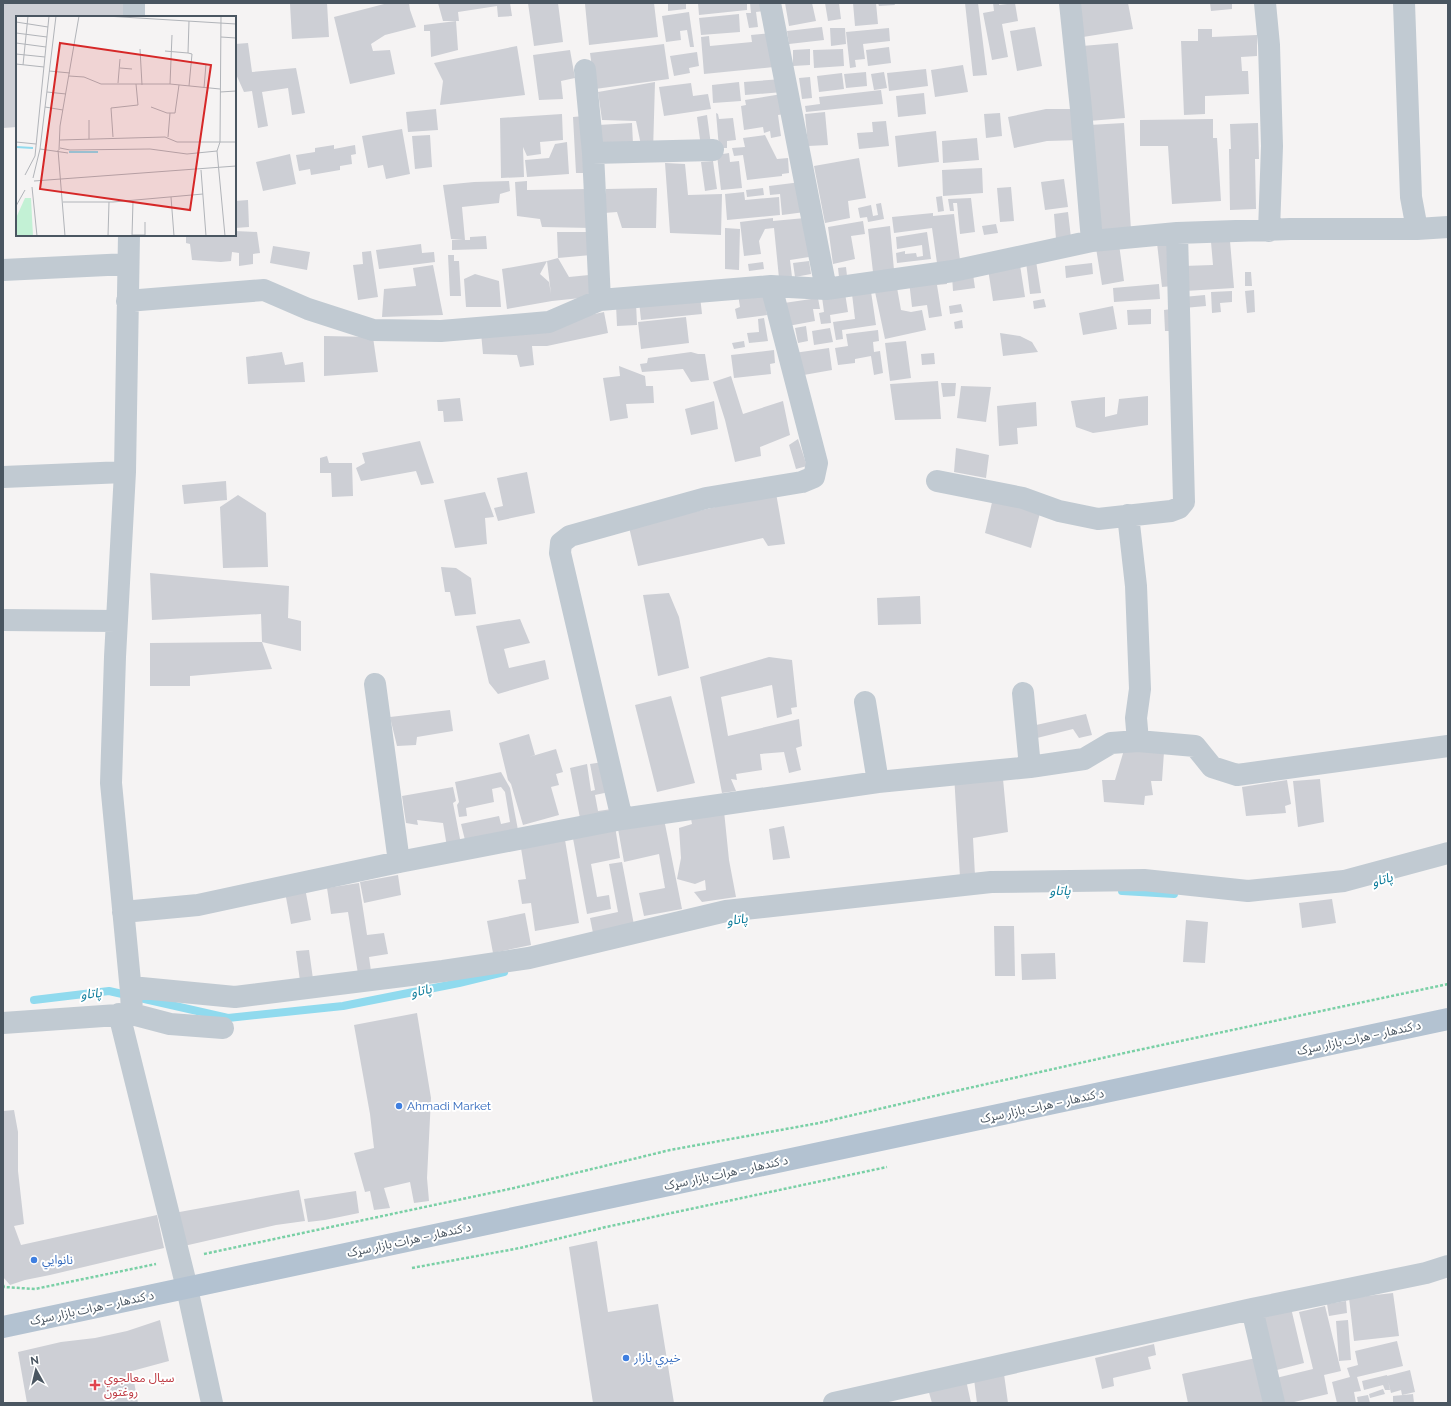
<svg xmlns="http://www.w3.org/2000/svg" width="1451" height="1406" font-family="Raleway,'Noto Sans Arabic',sans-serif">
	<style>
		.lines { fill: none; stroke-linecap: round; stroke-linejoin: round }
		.stream { stroke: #90daee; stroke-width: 8 }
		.building { fill: #cdcfd5 }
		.path { stroke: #7ad0a6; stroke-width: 2.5; stroke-dasharray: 3 2; stroke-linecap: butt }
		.minor { stroke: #c1cad2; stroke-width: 22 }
		.major { stroke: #b3c2d1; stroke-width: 22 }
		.shop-dot { fill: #3f7fe0; stroke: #fff; stroke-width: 1.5 }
		.health-dot { fill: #e0444e; stroke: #fff; stroke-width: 1.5 }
		.labels { text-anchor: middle; stroke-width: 4; stroke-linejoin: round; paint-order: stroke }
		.street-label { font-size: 12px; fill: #4a5661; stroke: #fff }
		.shop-label { font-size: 12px; fill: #366cbe; stroke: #fff; text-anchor: start }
		.health-label { font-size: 12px; fill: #be3a42; stroke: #fff; text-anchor: start }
		.water-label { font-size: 13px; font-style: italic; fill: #0c7c9b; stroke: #fff }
		.inset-river { fill: none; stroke: #90daee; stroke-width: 2 }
		.inset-road { fill: none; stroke: #b1b4b9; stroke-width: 1 }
		.view { fill: #d62828; fill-opacity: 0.15; stroke: #d62828; stroke-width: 2 }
		.inset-edge { fill: none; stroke: #4a5661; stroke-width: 2 }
	</style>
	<rect width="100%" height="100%" fill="#f5f3f3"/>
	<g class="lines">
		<path class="stream" d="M1122,891L1174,894
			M34,1000L109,991L228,1018L343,1006L459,983L504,972"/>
	</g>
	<path class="building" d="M3,3H125L124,17H17V127L3,128Z
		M327,3L329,37L292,39L290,4Z
		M388,3H409L410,10L416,27L385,35L371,44L373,51L390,50L395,74L350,84L334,17Z
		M438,3H510L512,16L498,17L497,6L458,12L459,21H443Z
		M528,3H558L563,42L534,46Z
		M593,3H654L658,37L589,45L585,4Z
		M668,3H686V9L668,11Z
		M698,3H747V10L699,15Z
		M750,3H763L764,11L756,12L758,27L749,28L746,13H751Z
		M785,3H812L816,21L789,26Z
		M825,3H839L841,19L828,21Z
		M853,3H876L878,24L855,26Z
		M878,3H894L895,5L879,6Z
		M965,3H978L987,75L973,76Z
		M993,3H999V5L1015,3L1018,21L1002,24L1008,57L992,60L983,13L994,11Z
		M1077,3H1128L1133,29L1083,37Z
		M1210,3H1232V9L1211,11Z
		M689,12L694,47H690L687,30L680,31L681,40L666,42L662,16Z
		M739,14L740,32L701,35L699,18Z
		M456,21L458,50L431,57L430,31H424V25Z
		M822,27L824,40L789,44L787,31Z
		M1035,27L1042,66L1017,71L1010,31Z
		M830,28H845L846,44L831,46Z
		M889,28L890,41L863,44L865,59L855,60L856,67L850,68L846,32Z
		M1198,29H1212V37L1257,35V56L1241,57L1242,71H1248L1249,94L1205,96V114L1184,115L1181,41H1198Z
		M771,33L774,67L704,74L701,37L709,36L710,46L752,42L751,35Z
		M248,43L252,72L296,68L305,113L292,115L288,88L262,92L268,126L258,128L252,91L244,92L235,72V44Z
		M1118,43L1125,118L1089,121L1082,46Z
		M664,44L669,79L595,89L590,53Z
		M517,46L525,95L440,105L443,81L434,63Z
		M889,47L891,63L868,66L866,50Z
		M810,49V65L793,66V50Z
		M843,49L844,66L814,68L813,50Z
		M570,50L575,78L561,81L563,99L539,100L533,55Z
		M697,52L699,66L689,68L690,73L674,76L670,56Z
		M963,65L968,92L935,97L931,70Z
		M926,69L928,86L889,91L887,73Z
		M866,72L867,86L846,88L844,74Z
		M884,72L887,88L874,90L871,74Z
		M842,73L844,89L819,92L817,76Z
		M810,77L812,98L802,99L799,78Z
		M782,79L783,92L745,95L744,82Z
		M655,82L653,152L641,145L636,121L602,120L598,92Z
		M739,82L741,101L713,103L712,85Z
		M691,83L693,96L708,94L711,109L664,116L659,87Z
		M881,90L883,104L806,112L805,106L820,104L819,97Z
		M788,93L791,113L778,115L781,136L771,138L770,131L764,133L763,127L744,130L741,106L746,105L745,100Z
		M924,93L926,114L898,117L896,96Z
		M436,109L438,130L408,132L406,112Z
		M1046,109H1078L1081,140L1047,141L1014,148L1008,117Z
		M825,112L828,145L808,146L805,114Z
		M716,113L718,114L719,119L733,118L736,140L727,141V148H719Z
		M1000,113L1002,136L986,138L984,114Z
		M562,114L563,140L540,142L541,154L527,156L523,147L524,177L501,178L500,118Z
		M707,115L711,145L701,147L697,117Z
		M584,116V173H576L573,117Z
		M1213,119V138H1217L1221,201L1172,204L1168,146H1140V120Z
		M886,121L889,146L859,149L857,133L873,132L872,122Z
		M632,123L633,144L600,146L598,125Z
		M1124,123L1131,230L1096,232L1089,125Z
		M1258,123L1259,159H1255L1256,209L1230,210L1229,149H1231L1230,124Z
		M402,129L410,174L386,179L383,165L368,168L362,136Z
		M936,131L939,162L898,167L895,136Z
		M430,135L432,167L415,169L412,136Z
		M765,135L777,159L788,158L789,173L782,174V176L747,180L743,155L734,156L732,148L745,147L743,138Z
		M977,138L979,160L943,163L942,141Z
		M567,142L569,174L527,177L525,160L549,158L555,144Z
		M334,145V149L355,145L356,154L351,155L352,164L340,166V170L311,175L310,169L299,171L296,155L315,152V148Z
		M729,153L730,162L739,161L742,188L721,190L717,155Z
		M290,154L296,184L263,191L256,162Z
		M859,158L866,198L848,201L850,218L825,223L814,166Z
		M713,161L717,189L705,191L701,162Z
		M665,163L685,164L688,195L722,194L721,235L670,233Z
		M982,168L983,193L943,196L942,170Z
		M1064,179L1068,207L1045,210L1041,182Z
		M509,181L510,191L500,194L499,203L462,207L465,240H470V237L486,236L487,249L452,250V240H463L451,239L443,185L474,182Z
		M527,181V190L589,189L591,228L542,227L540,219L517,216L515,182Z
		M801,182L805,212L782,215L780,194L770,195L769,186Z
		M1011,187L1014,221L1000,222L997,188Z
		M657,188L656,228H622L617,212L604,213L606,189Z
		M763,188L764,195L747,197L746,190Z
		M744,192L745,200L779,197L780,215L727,220L725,194Z
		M942,196L944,211L938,212L936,197Z
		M971,198L975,232L960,234L957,203H953L954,211H950L948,199Z
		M248,200L249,227L235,228V201Z
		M881,203L884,219L868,222L867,217L860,218L858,208L871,205L873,216L878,215L876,204Z
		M1068,212L1071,238L1056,239L1054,214Z
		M933,213V216L954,214L960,260L937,263L932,228L894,233L892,217Z
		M773,218V221L805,218L809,257L790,260L792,277L779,278L774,228L765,229L759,241L761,254L744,256L740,222Z
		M863,221L865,234L851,236L855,259L833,264L828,227Z
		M996,224L998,233L984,235L982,226Z
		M890,226L894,270L873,272L868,229Z
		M725,228L740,229L739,270L725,269Z
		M235,231L257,232L260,253L253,254V264L239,266V253L232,252L231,261L221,262L192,260L190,244L186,243V235H235Z
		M557,232H590L591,255L558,258L569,277L589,275L590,297L552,301L507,309L502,269L547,261L540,274L549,282L551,294L547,261L558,258Z
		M927,232L931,259L897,263L896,253L905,251V254L916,253L917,257L923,256L922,245L897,249L896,237Z
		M1167,241L1173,286L1162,287L1157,243Z
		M1230,241L1234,288L1185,291L1183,266L1213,265L1211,242Z
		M421,244L422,253L434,252L435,262L379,269L376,250Z
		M1119,244L1124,281L1102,285L1096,248Z
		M273,246L310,252L307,270L270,263Z
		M371,251L378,297L358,300L353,265L363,264L362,252Z
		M448,255H454V261H459L461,296H450Z
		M809,261L811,274L795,277L793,263Z
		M1036,261L1041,293L1030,294L1026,262Z
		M763,262L764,269L749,271L748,264Z
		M1092,263L1093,274L1066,278L1065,266Z
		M433,265L443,315L382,317L384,289L416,286L413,268Z
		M1020,265L1025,297L993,301L988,269Z
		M846,267L847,276L839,277L838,268Z
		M1245,272H1251L1252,286H1245Z
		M475,274L499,281L501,307H466L464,279Z
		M973,274L975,288L953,291L952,276Z
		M946,276L947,284L937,285L942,316L929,318L927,305L912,307L909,281Z
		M896,282L901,310L911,312L922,310L926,330L885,339L874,287Z
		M1159,284L1160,299L1114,302L1113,288Z
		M870,285L876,325L842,330L843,339L836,340L833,322L855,319L852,294Z
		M764,290L767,315L737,319L735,309L740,307L738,294Z
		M1254,290L1255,312L1247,313L1245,291Z
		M1232,291V302L1220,303L1221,312L1212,313L1211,292Z
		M845,293L848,312L830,315L831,323L821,324L819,313L824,312L822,297Z
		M1205,295L1206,306L1184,308L1183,297Z
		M700,296L702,314L641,320L639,301Z
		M818,298L820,309H813L815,321L788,326L784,303Z
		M1044,299L1046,307L1034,309L1033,301Z
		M636,303L637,325L617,326L616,305Z
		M961,304L963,312L950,314L949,306Z
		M1113,306L1117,329L1083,335L1079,313Z
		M1151,309V324L1128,325L1127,310Z
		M1171,309L1172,331H1165L1164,310Z
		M604,312L608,333L547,346H532L534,365L520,367L517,355L483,354L481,333L543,325Z
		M686,317L689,343L641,349L638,322Z
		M764,318L768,341L749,343L747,333L759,332L758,319Z
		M962,320L963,328L955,329L954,322Z
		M806,326L808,341L798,343L795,328Z
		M830,328L833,342L814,345L812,331Z
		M878,330L879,341L873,342L874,352L880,351L883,373L874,375L871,356L855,359V363L838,365L835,348L848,346L846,334Z
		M1000,333L1020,336L1032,342L1038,352L1003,356Z
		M324,336L373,337L378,372L324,376Z
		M744,341L745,347L734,349L732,343Z
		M906,341L911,378L890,381L885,343Z
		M829,348L832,370L798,376L794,353Z
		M774,350L775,363L770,364L771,374L734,378L731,355Z
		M282,352L285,365L303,362L305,382L248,384L246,357Z
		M691,352L698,354H705L709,380L691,382L683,369L642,372L640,364L647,363L648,358Z
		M934,353L935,364L922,365L921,354Z
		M619,366L645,376L646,386H653L654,403L626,404L628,418L610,421L603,378L620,376Z
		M731,376L743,414L783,401L790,435L760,447L761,456L735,462L725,420L713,382Z
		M938,381L941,419L895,420L890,384Z
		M941,383H956L955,396L943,397Z
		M961,386L991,387L986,422L957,418Z
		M1148,396V425L1093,433L1076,427L1071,401L1105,397V417L1117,414L1119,399Z
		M460,398L463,421L444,422L443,411H438L437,400Z
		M714,401L718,429L691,435L685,409Z
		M1036,402L1037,426L1017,428L1018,444L999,446L997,406Z
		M798,439L807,466L796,469L789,445Z
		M420,441L434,483L421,485L416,471L361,481L356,468L365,463L362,453Z
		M956,448L989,455L986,478L954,472Z
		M327,456L329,463H352L353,496L332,497L331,473H320V458Z
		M527,472L535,513L498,521L494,508L503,506L497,478Z
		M226,481L227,500L184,504L182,485Z
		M485,492L494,517L485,518L487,544L455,548L444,500Z
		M776,493L785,544L768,546L763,538L638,566L629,527Z
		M238,495L266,513L268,567L223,568L220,507Z
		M993,498L1040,513L1031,548L985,533Z
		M441,567L456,568L471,578L476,614L455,616L450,592H445Z
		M150,573L289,586L288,618L301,621V651L262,642L261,614L152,620Z
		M669,593L679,617L689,668L658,676L643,595Z
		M920,596L921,624L878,625L877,598Z
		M520,619L530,643L504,649L509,668L545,660L549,679L498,694L489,683L476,626Z
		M262,642L272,669L190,676V686H150V643Z
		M769,657L792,660L797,707L791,708L792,714L777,718L772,685L721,697L728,736L799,719L802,746L796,748L801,770L789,773L784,752L760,754L762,770L736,774L737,780L731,779L736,791L722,793L700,677Z
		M671,696L695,783L657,792L635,705Z
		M450,710L453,731L417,737L416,745L397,746L390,717Z
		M1086,714L1092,735L1079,738L1073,729L1029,740L1027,727Z
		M529,734L535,755L529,757L556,749L563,772L556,774L559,785L551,787L559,815L523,825L511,784L508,780L499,743Z
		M1124,750L1164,752L1162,781H1151L1153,795L1145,796L1144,805L1104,802L1102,780H1115Z
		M603,762L609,792L595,795L598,811L612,809L614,816L581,823L570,768L587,764L591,791L595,790L590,764Z
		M501,772L510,788L518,830L465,840L461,824L499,816L501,824L510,822L505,792L501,787L492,789L494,802L466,808L467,816L459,817L457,805L459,802L455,782Z
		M954,774L1003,779L1008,832L973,838L975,876L960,877Z
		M1320,779L1324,822L1298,827L1293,781Z
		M1287,780L1291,804L1285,806L1286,813L1246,816L1242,787Z
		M453,787L456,801L453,803L461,844L447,847L443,823L417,820L418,825L406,823L402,796Z
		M689,809L724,811L729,860L736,897L702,902L694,892L706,890L705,880L695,884L677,879L681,858L679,828L692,824Z
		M664,819L682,909L644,916L639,893L665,888L659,854L624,862L618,829Z
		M615,826L620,858L591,864L597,897L609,895L611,909L587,914L572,833Z
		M784,826L790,858L773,860L769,829Z
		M564,834L579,923L535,931L531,903L522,904L518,880L526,879L520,842Z
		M622,862L634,925L593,933L590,918L618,912L609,864Z
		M398,875L401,895L364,903L360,882Z
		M359,883L367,935L384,933L388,954L369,957L372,978L359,980L348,912L331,914L327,888Z
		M305,888L311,920L291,924L285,892Z
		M1332,899L1336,923L1302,928L1299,903Z
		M525,913L531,945L493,953L487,921Z
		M1186,920L1208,922L1205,963L1183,962Z
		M994,926H1014L1015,976H995Z
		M309,950L313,979L300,981L296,951Z
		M1055,953L1056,979L1022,980L1021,954Z
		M417,1013L431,1098L427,1178L429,1201L414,1203L410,1182L384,1188L390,1208L374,1210L370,1191L365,1192L354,1153L374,1148L370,1114L354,1025Z
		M14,1110L18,1132V1171L24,1224L14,1226L21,1245L157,1215L164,1248L50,1275L25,1280L10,1285L3,1277V1111Z
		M299,1190L305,1221L276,1225L184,1246L174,1213Z
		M356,1191L359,1213L325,1220L308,1222L304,1199Z
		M597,1241L608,1312L658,1304L674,1403H593L569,1247Z
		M1393,1293L1399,1336L1354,1341L1349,1298Z
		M1346,1301L1347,1313L1329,1316L1327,1304Z
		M1325,1306L1341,1371L1324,1375L1328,1394L1290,1403H1282L1276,1378L1313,1369L1299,1312Z
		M1291,1308L1304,1363L1273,1371L1260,1315Z
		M160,1320L169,1361L132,1371L138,1403H27L18,1352L61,1342L95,1338L127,1331Z
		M1348,1320L1351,1360L1339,1361L1336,1321Z
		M1397,1341L1403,1366L1357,1377L1361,1391L1354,1392L1356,1403H1337L1332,1382L1350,1377L1347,1368L1358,1365L1355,1351Z
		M1154,1344L1156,1355L1148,1357L1151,1369L1113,1378L1114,1386L1102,1389L1095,1358Z
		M1256,1358L1265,1403H1188L1182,1374Z
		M1410,1370L1415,1392L1402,1395L1401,1390L1391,1393L1387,1376Z
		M1004,1374L1008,1403H977L974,1379Z
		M1387,1375L1390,1390H1385L1383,1385L1364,1390L1362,1381Z
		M966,1380L971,1403H932L928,1389Z
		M1383,1389L1385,1394L1370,1398L1369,1394Z
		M1413,1394L1414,1403H1393V1396Z
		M1368,1395L1370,1403H1358L1357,1397Z"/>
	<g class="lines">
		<path class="path" d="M204,1254L514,1188L670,1150L819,1123L960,1090L1129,1052L1448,984
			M412,1268L520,1248L606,1227L887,1167
			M3,1285L4,1287L35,1289L156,1264"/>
		<path class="minor" d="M770,3L826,289
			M1070,3L1081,109L1092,241
			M1265,3L1269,45L1272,146L1269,231
			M1404,3L1411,197L1417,229
			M134,17V3
			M585,70L593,153L600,300
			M593,153L713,150
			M129,235L125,472L115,657L111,783L131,992L132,1014
			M3,270L128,264
			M127,301L264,290L308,309L373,330L441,331L549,322L600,300L771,286L826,289L953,271L1092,241L1177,233L1290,229H1417L1448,227
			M3,477L125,472
			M937,481L1023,498L1059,511L1098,519L1171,511L1179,508L1184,502L1177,233
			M1128,515L1136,586L1140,689L1136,718L1138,741
			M3,620L117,621
			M375,684L399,862
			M1023,693L1030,767
			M865,702L878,782
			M622,819L560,553L561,543L570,536L706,498L802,482L814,477L817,463L771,286
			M123,912L198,905L399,862L622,819L878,782L1030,767L1084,759L1111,743L1138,741L1195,746L1212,767L1237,775L1448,746
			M131,987L235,997L443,971L529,958L726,911L991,882L1144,880L1248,891L1344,881L1448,853
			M119,1014L187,1288L212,1403
			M3,1023L132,1014L170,1024L223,1028
			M1252,1309L1274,1403
			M834,1403L1252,1309L1426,1273L1448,1266"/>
		<path class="major" d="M3,1327L1448,1019"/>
	</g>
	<g class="shop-dot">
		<circle cx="399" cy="1106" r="4"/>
		<circle cx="34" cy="1260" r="4"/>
		<circle cx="626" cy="1358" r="4"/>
	</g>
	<path class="health-dot" d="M93 1379h4v4h4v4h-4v4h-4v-4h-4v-4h4z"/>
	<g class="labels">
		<g class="street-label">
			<text transform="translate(1359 1038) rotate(-12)" y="4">د کندهار – هرات بازار سړک</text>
			<text transform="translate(1042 1106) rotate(-12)" y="4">د کندهار – هرات بازار سړک</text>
			<text transform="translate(726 1173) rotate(-12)" y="4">د کندهار – هرات بازار سړک</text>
			<text transform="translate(409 1240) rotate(-12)" y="4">د کندهار – هرات بازار سړک</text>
			<text transform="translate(92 1308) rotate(-12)" y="4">د کندهار – هرات بازار سړک</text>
		</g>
		<g class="shop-label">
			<text x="407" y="1110">Ahmadi Market</text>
			<text x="42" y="1264">نانوايي</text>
			<text x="634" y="1362">خیري بازار</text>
		</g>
		<g class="health-label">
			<text x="104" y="1382">سيال معالجوي<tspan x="104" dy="14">روغتون</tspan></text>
		</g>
		<g class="water-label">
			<text transform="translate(1382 879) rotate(-16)" y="5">پاتاو</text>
			<text transform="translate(1060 890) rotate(-1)" y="5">پاتاو</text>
			<text transform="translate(737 919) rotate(-8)" y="5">پاتاو</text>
			<text transform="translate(421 990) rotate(-12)" y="5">پاتاو</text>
			<text transform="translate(91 993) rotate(-6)" y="5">پاتاو</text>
		</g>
	</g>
	<g transform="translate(16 16)">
		<rect width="220" height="220" fill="#f5f3f3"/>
		<path d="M9,182H15L17,220H0V202Z" fill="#c3f1d5"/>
		<path class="inset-river" d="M0,131L17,132M53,136H82"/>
		<path class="inset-road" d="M90,0L220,8M205,0L204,126L201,135L209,220M173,5L172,37L176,38L173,70M0,6L32,11M0,17L31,21M205,21L220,22M0,27L30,31M124,33L126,69M149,35L172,37M0,38L29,41M0,48L28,51M7,49L12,0M104,52L116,53M33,55L54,57M53,60L68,61L85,68H154L204,73M102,67L104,43M154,68L156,19M188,72L190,48M31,76L50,78M204,76L220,75M29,91L47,94M135,91L151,97H159L163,69M97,121L95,92L122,89L120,68M152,121L154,97M73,123V104M44,124L149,121L161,126H220M0,126L20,128M44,132L54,134L134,133L171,138L201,135M24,133L52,137M42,134L49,220M43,134L44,110L63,0M185,154L190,220M9,159L19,140L33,0M17,162L24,133L40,0M18,165L220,150M16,171L21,220M155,181L158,220M47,186H97L187,178M0,190L9,174M116,219H129V206M92,220L93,186M116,220L117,185"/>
		<path class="view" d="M44,27L195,49L174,194L24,173Z"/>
		<rect width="220" height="220" class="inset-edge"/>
	</g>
	<rect width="1451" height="1406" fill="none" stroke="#4a5661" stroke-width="8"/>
	<g transform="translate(36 1370) rotate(352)" stroke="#ffffff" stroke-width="3" paint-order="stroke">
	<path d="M0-3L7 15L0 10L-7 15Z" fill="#4a5661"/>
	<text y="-6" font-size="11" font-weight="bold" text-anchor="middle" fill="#4a5661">N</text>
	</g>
</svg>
